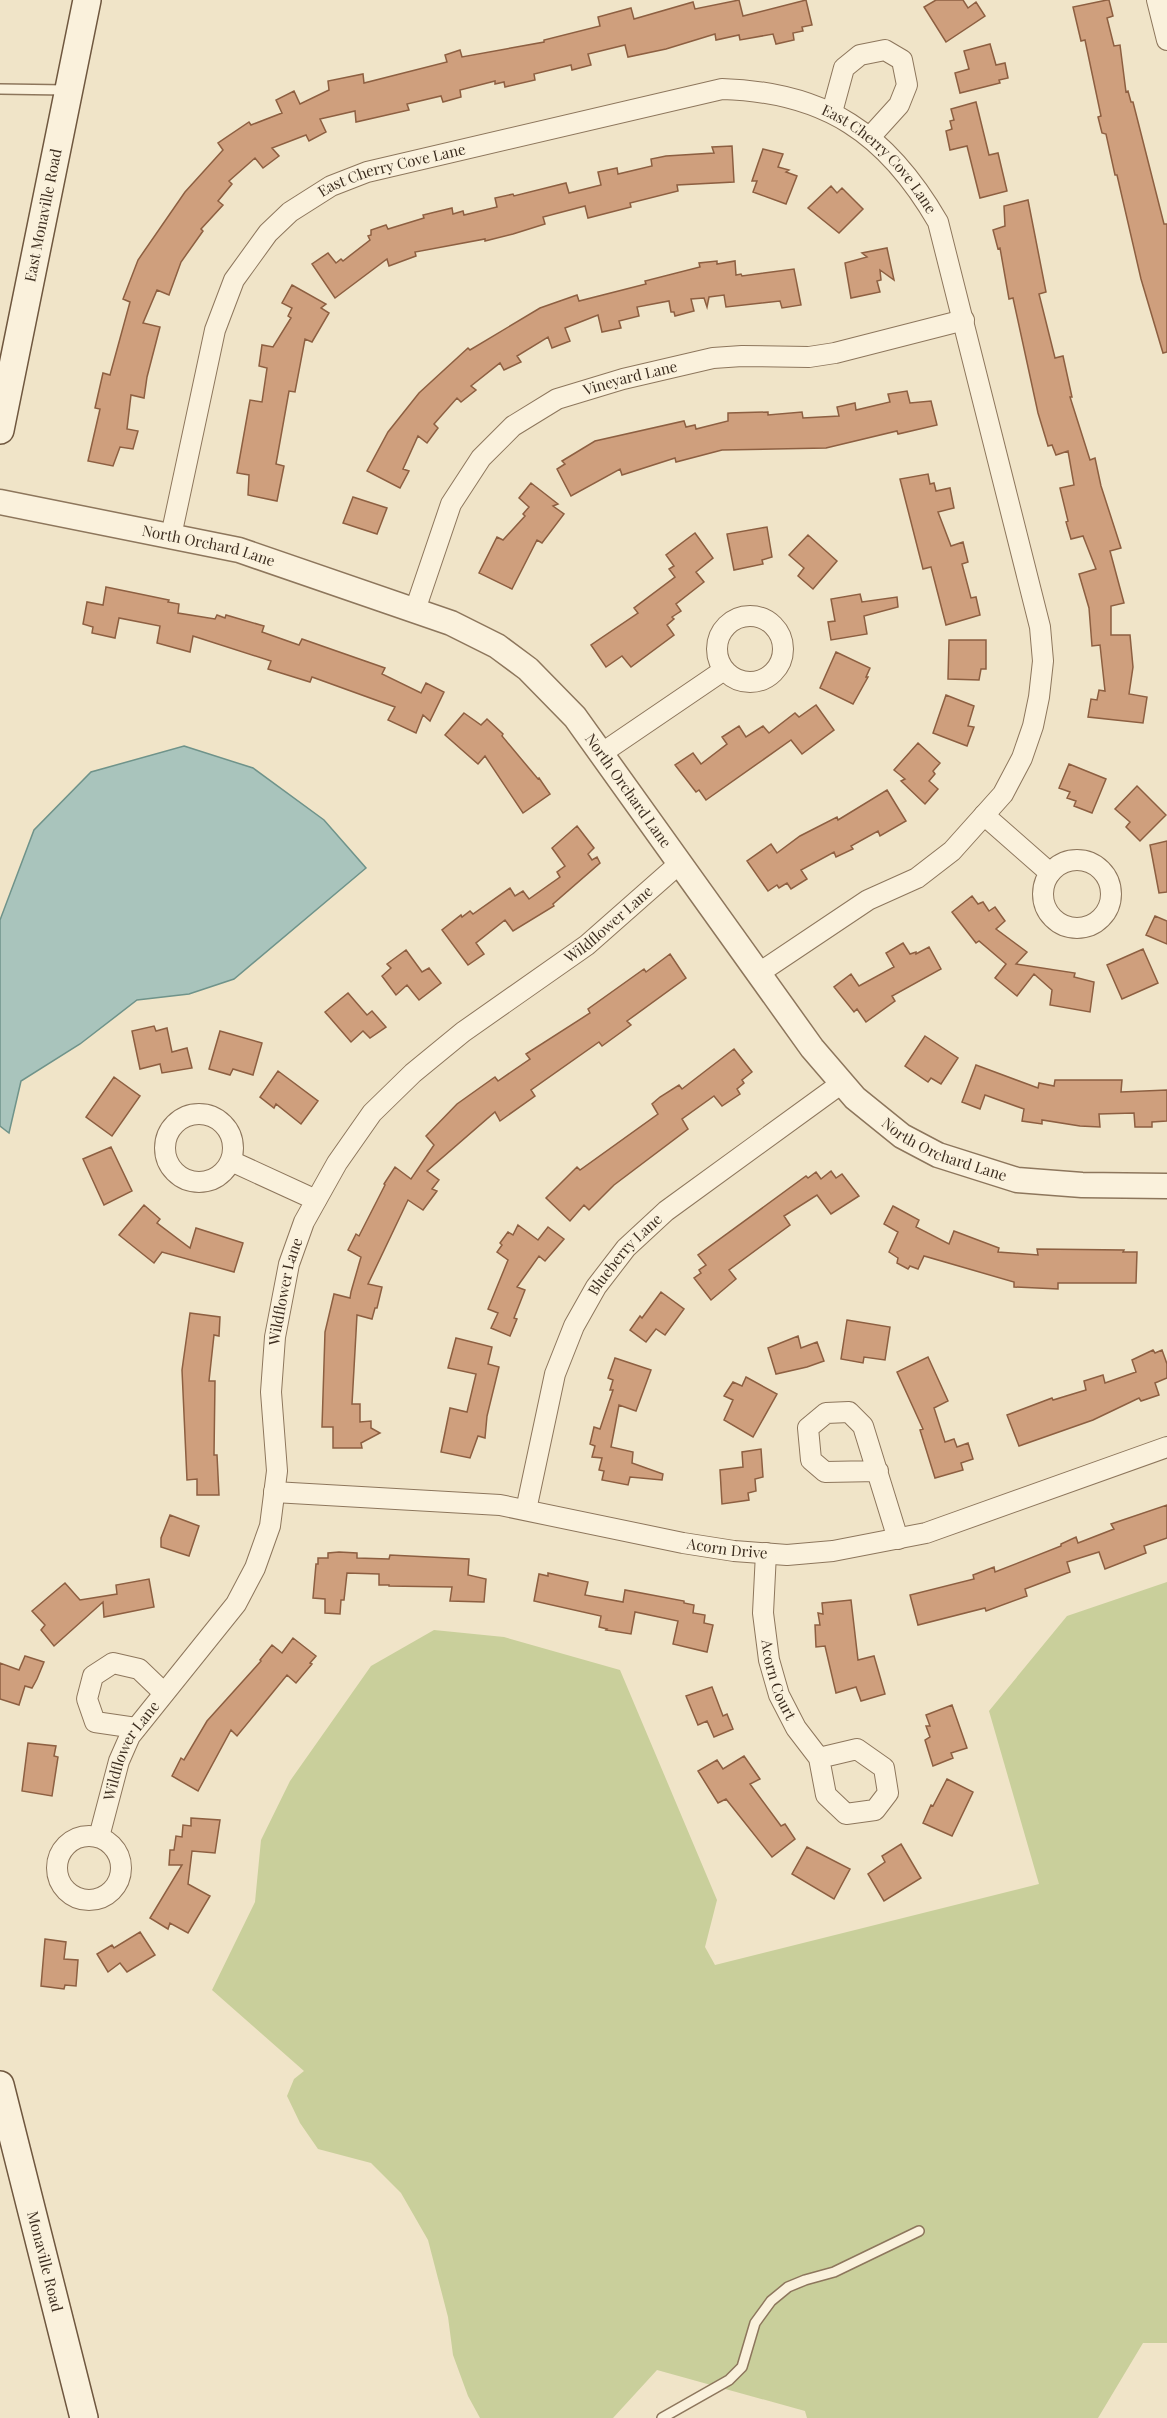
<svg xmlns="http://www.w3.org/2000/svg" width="1167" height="2418" font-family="'Playfair Display',serif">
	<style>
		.green { fill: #c9cf9b }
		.water { fill: #a9c4bc; stroke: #6f938a; stroke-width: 1.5 }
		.building { fill: #cf9f7d; stroke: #8d5f41; stroke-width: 1.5 }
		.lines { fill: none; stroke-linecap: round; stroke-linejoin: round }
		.service-casing { stroke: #8d765c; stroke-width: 12 }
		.minor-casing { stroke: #8d765c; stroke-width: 22 }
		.tertiary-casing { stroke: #8d765c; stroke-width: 27 }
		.secondary-casing { stroke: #6f573f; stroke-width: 30 }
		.service { stroke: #faf1dc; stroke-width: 9 }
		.minor { stroke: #faf1dc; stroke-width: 20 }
		.tertiary { stroke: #faf1dc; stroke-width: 24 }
		.secondary { stroke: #faf1dc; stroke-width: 27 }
		.labels { text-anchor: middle; stroke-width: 6; stroke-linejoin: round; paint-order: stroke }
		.street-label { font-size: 15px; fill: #3d2e20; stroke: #f7eed8 }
	</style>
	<rect width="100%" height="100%" fill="#f0e4c8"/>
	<path class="green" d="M1167,1582V2343H1143L1098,2418H807L805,2411L657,2370L613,2418H480L468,2396L453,2355L448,2317L428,2240L401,2193L371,2163L318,2149L300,2123L287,2096L294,2079L304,2071L212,1990L255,1902L261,1840L290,1781L371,1666L434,1630L504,1637L620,1670L717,1900L705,1947L715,1965L1039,1884L989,1711L1067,1616Z"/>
	<path class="water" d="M184,746L253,768L324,820L366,868L234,979L189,994L137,1000L80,1044L21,1081L9,1133L0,1126V920L34,830L91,772Z"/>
	<path class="building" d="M739,0L743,16L806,0L812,25L802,27L803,31L793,33L794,40L776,44L773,34L740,40L739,35L716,40L715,34L666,49L628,57L625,45L588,54L591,65L572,70L571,65L534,74L535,80L505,87L504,82L495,84V81L460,90L461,97L443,102L441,96L407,104L409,110L356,122L355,111L320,119L326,132L309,141L306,135L272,148L279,156L263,168L255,158L229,181L232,184L218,201L223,205L201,229L203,231L181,262L169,295L157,290L143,323L160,327L147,377L144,398L131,395L127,429L138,431L133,449L120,447L113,466L88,461L100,409L95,408L103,373L110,375L130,302L123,299L138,260L185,192L223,150L218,143L249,122L251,125L282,113L276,100L294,91L300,104L329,90L328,81L363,74L364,83L447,62L445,55L460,50L462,57L544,42V40L600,26L598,17L631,8L634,19L693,2L695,9Z
		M936,0H963L968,8L976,2L985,16L946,42L924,7Z
		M1107,0H1109L1113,16L1107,18L1114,46L1120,45L1126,92L1128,91L1131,102H1133L1164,224H1167V352L1163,353L1141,279L1117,175H1115L1106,134L1102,133L1098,117L1101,116L1085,40L1081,41L1073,7Z
		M990,44L996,65L1005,63L1008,78L999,80L1000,83L960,93L955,73L969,69L964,51Z
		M976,102L989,155L998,153L1007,191L980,198L967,146L950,150L946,131L952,129L950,121L954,120L951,109Z
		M732,146L734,182L677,185L678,191L630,203L631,207L588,218L585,206L543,217L545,224L513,234L485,241V239L415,252L416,256L389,266L387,259L335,298L312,264L328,253L336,263L341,259L343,261L370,240L368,236L371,235V230L386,225L388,229L424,218L423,215L452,208L453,214L463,211L464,215L497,207L495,198L513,194L514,196L566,183L569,193L601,185L598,172L617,168L618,174L652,166L651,159L666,156L714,153L712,147Z
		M763,149L783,154L778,167L789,170L786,172L797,176L786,204L753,192L757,181H752Z
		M831,186L837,193L842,188L863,209L839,233L808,208Z
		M1028,200L1046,292L1039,294L1055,358L1063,356L1072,397H1070L1090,460L1095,458L1101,486L1121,548L1110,551L1124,603L1111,606V635H1130L1133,667L1129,694L1147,697L1143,723L1088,717L1091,699L1097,700L1099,690L1105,691L1100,645L1092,646L1089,608L1079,574L1096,569L1083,536L1071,539L1066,522L1068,521L1060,488L1074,485L1068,451L1056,455L1052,445L1048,446L1038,413L1013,298L1009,299L1000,248L998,249L993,230L1005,226L1004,206Z
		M887,248L894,280L880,270L881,280L877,281L880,292L851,298L845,263L867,257L862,253Z
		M717,261V264L735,261L736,275L741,274L742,276L794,269L801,305L782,308L780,301L726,307L724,295L709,297L707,307L704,298L691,299L694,311L675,316L674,312H671L669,301L637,307L639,316L619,321L621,328L602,332L598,315L565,328L570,341L552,348L548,337L517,356L521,362L504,370L500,363L471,386L476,390L461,402L457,398L434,424L438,428L427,443L418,436L403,469L409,471L400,488L367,471L388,432L419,393L468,348L470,350L540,308L577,295L579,301L646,284L645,281L700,267L699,263Z
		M292,285L326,304L321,308L329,313L312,342L305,339L295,392L289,391L276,464L284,466L277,501L248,495L249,475L237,473L250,400L262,402L267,368L259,366L262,345L273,347L291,318L288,316L292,308L282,303Z
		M907,391L910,403L931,401L937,425L898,434L897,431L826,448L722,450L676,462L675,458L622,475L620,469L571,496L557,469L565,464L562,461L595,441L684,421L686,427L695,425L696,429L728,421V413L768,412V415L802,412L803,418L839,416L837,407L855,403L856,410L890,402L888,394Z
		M928,474L930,484L934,483L936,491L950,488L954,508L938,512L951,546L963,542L968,562L962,564L971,598L976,597L980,615L946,625L931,567L923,569L900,479Z
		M531,483L558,504L553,506L564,514L542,543L537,540L512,589L479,573L497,537L503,540L525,516L523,514L529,507L519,498Z
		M353,497L387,508L377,534L343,523Z
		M767,527L772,557L762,560L763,564L734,570L727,534Z
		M695,533L713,558L696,572L704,582L676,604L681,611L672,617L674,619L667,625L674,635L631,667L622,656L606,667L591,645L638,613L634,608L675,577L669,569L674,566L666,555Z
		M808,535L837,561L813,589L798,576L804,568L789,555Z
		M106,587L169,600L168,602L179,604L178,613L215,619L217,615L225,618L226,615L264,626L262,632L299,645L302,639L385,668L382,674L421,693L426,683L444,692L430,721L423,715L416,733L388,720L395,707L312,677L310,682L268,669L271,661L193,636L190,652L157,643L160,626L119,618L115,638L92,633L93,627L83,624L87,602L103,605Z
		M860,594L862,602L897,597L898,607L864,616L867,634L831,640L828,622L835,621L831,599Z
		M949,640H986V669H981L979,680L948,679Z
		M836,652L870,668L866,677H868L853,704L820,688Z
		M946,695L974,706L968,726L974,727L967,746L933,733Z
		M816,705L834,730L802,754L791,740L706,800L699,790L696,792L675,765L693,753L701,764L727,744L722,737L739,726L746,737L763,726L769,733L795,713L799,717Z
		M464,713L481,725L487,719L503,734L502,736L538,779L539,778L550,794L523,813L485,756L478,764L445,735Z
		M918,743L940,763L933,771L935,774L929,781L938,789L925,804L901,781L905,779L894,770Z
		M1069,764L1106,779L1092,813L1074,806L1076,801L1067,798L1070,792L1059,788Z
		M1137,786L1166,815L1140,841L1126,827L1130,822L1115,809Z
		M887,790L906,821L880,836L878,831L851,846L853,849L836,857L834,852L801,870L807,879L791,889L787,883L779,888L777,885L768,891L747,861L771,844L777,853L800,836L837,817L838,820Z
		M577,826L594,848L588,854L592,860L597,857L600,863L553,904L554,906L513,931L505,920L476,943L484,954L468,965L442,930L461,915L462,917L470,911L473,914L510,888L515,896L523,891L529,899L560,877L557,872L565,866L552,848Z
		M1167,841V892L1159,893L1150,845Z
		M972,896L978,904L983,902L989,911L995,907L1005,921L996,929L1027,952L1016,964L1075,973L1074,977L1094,982L1090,1012L1050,1005L1052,990L1034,974L1017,996L995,978L1006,964L979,941L976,943L952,912Z
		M1155,916L1167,921V944L1146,935Z
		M903,943L910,954L916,952V954L929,947L941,969L892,996L895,1001L866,1022L857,1009L854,1012L834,987L851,974L859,986L894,967L886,953Z
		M1143,949L1158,983L1122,999L1107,965Z
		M406,950L422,972L429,968L441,983L419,1000L407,985L396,995L382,976L391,968L387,964Z
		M670,954L686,978L627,1021L631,1025L602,1046L599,1042L531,1090L535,1096L500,1121L495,1112L427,1171L439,1180L432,1189L437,1191L423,1210L408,1200L368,1284L382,1287L377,1308H375L372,1319L357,1315L352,1404H360V1422L371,1421V1428L380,1433L361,1443L362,1448H333V1427H322L325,1332L334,1294L350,1298L351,1292L361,1257L348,1250L356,1234L359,1236L385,1185L384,1184L395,1167L411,1179L434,1145L426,1136L457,1104L495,1077L498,1081L530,1059L526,1054L590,1013L588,1009L644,969L646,972Z
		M348,993L367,1015L372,1011L386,1027L370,1038L363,1031L351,1042L325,1012Z
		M154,1026L156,1031L167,1028L172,1052L187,1048L192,1068L162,1073L160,1064L140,1069L132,1031Z
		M220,1031L262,1043L253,1075L233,1069L230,1075L209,1069Z
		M925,1036L958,1058L941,1084L931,1078L928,1082L905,1066Z
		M734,1049L752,1072L742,1080L744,1083L737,1089L740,1094L722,1106L714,1096L682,1119L688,1129L614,1185L589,1210L584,1205L570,1221L546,1198L577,1167L580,1170L658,1114L652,1104L660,1097L679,1085L682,1089Z
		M976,1065L1038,1088L1039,1083L1054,1086L1055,1080H1122L1121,1092L1167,1090V1121L1152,1122V1127H1135L1134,1113L1099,1114L1100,1127L1080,1126L1042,1120V1124L1022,1121L1024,1109L985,1095L980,1109L962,1102Z
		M278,1071L318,1101L301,1124L276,1104L274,1108L260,1097Z
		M114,1077L140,1096L112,1136L86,1117Z
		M111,1147L132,1191L104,1205L83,1159Z
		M831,1171L836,1178L842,1174L859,1196L831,1214L817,1195L784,1216L790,1225L729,1270L736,1279L711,1300L694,1278L701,1273L699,1270L706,1265L698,1255L806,1176L808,1178L816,1172L821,1179Z
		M144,1205L160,1219L157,1223L190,1248L196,1228L243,1243L234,1272L162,1252L154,1263L119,1235Z
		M893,1206L919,1220L916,1227L949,1244L954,1231L999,1248L998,1252L1038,1255L1037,1249L1124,1250L1123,1252H1137L1136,1283H1058V1289L1014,1287V1282L924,1256L918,1269L910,1266L908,1269L897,1263L898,1258L889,1252L898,1232L884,1224Z
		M518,1225L538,1240L548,1227L564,1239L545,1261L539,1256L517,1287L525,1290L514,1318L517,1319L510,1336L491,1328L498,1313L488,1309L508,1260L497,1252L502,1245L500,1243L508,1232L513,1235Z
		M661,1292L684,1309L665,1335L656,1329L646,1342L630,1330L640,1316L642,1318Z
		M190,1313L220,1317L219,1336L214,1335L209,1381H215L214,1455H217L219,1495H197V1479L187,1480L182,1370Z
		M847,1320L890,1327L885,1360L864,1357L863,1363L841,1359Z
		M798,1336L801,1348L817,1342L824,1361L807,1367L776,1374L768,1348Z
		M456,1338L492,1347L488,1364L499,1367L487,1416L485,1438L478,1436L470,1458L441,1452L450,1408L467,1412L476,1374L448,1368Z
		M1153,1350L1155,1353L1162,1350L1167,1364V1378L1155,1383L1159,1395L1141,1401L1139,1398L1093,1420L1019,1446L1007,1415L1052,1398L1053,1400L1086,1390L1084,1381L1103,1375L1105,1383L1136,1372L1132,1360Z
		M928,1357L948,1401L934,1408L945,1442L954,1439L957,1447L968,1443L973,1459L961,1463L963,1470L935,1478L920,1430L923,1429L897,1372Z
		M615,1358L651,1370L636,1411L619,1405L611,1447L633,1452L632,1463L663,1474L662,1480L630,1477L628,1485L602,1480L604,1471L599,1470L602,1458L592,1457L595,1446L590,1444L594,1427L600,1429L613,1390H610L613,1380L608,1378Z
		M746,1377L777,1394L753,1437L724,1420L733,1400L724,1396L733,1382L742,1386Z
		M761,1449L763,1477L755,1479L756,1491L748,1493L749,1500L722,1504L720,1470L743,1467L742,1452Z
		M1167,1505V1538L1144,1546L1146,1553L1105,1569L1099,1552L1067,1562L1070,1572L1025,1589L1027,1596L986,1611L985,1608L918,1625L910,1595L974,1579L973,1575L994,1567L995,1572L1061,1546V1544L1076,1537L1078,1543L1114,1529L1111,1524Z
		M170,1515L199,1526L189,1556L161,1547V1538Z
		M339,1552L357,1553V1558L389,1559L390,1555L469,1559L468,1575L486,1579L484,1602L450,1601L452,1587L389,1586V1585H379V1574L347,1573L344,1600H341L340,1614L325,1613V1599L313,1598L316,1564H318V1558H328V1553Z
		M548,1573L588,1582L585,1595L623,1602L625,1590L684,1601V1603L694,1605L693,1613L705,1615L704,1623L713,1625L707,1652L673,1644L678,1621L635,1612L631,1634L606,1630L607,1629L599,1627L601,1616L534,1601L539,1574L548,1576Z
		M149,1579L154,1607L104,1617L103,1602L54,1646L41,1630L45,1625L32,1611L65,1583L80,1600L117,1594L116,1585Z
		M851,1600L858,1660L874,1656L885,1694L861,1701L856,1687L836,1693L825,1646L816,1647L815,1625H820L818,1613L823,1614L822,1603Z
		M293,1638L316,1656L310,1663L312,1664L296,1683L287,1675L237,1736L231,1730L198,1791L172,1776L181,1758L184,1760L207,1721L261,1661L260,1660L272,1645L282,1653Z
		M25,1656L44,1662L37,1679L32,1688L25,1686L19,1705L0,1699V1663L19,1670Z
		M712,1687L723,1716L727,1714L733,1729L714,1737L707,1721L698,1725L686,1696Z
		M952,1705L967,1748L951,1753L953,1758L933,1766L925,1740L930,1737L926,1726H930L926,1715Z
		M28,1743L56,1746L54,1756L58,1757L52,1796L22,1791Z
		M744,1756L760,1779L750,1784L781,1826L785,1824L795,1839L772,1857L726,1799L718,1803L698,1771L717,1760L723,1769Z
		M947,1779L973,1792L952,1836L923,1823L931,1805L933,1806Z
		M191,1818L220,1820L215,1853L192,1851L188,1884L210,1896L188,1933L170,1923L168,1929L150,1918L182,1865H169L170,1850H174L176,1836L182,1837L183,1825L191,1826Z
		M901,1844L921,1878L884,1901L868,1874L885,1862L882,1856Z
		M807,1847L850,1869L834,1899L792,1874Z
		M140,1932L155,1955L127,1972L120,1963L108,1972L97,1954L112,1945L114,1948Z
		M45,1939L66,1942L64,1959L78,1960L76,1986L65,1985L64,1989L41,1986Z"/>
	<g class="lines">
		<g class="service-casing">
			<path id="service" d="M0,89L66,90
				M662,2418L729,2380L742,2367L755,2323L771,2301L788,2287L805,2280L834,2272L919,2231"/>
		</g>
		<g class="minor-casing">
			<g id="minor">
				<path d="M1157,0L1167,40"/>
				<path d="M832,112L844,68L860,55L885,50L902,60L907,85L899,105L870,137"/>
				<path id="s1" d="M171,536L215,330L234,280L268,233L290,212L331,186L367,172L722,89C826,92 887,134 938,222L1040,627L1043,661L1039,697L1033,726L1022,758L1003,794L952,851L917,878L868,900L759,973"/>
				<path id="s2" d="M415,610L451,504L481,458L513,426L557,399L623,379L713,358L742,356L809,357L835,353L964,320"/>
				<circle cx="750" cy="649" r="33"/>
				<path d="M602,753L724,670"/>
				<path d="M984,815L1050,873"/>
				<circle cx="1077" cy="894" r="34"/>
				<circle cx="199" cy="1148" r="34"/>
				<path d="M231,1161L316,1200"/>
				<path d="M878,1471L825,1472L811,1460L808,1428L826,1413L849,1412L863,1426L898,1539"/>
				<path id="s3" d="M274,1492L500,1505L683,1543L734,1551L787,1555L833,1551L926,1533L1167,1447"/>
				<path id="s4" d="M526,1510L555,1374L574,1326L596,1287L626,1248L666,1211L842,1083"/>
				<path id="s5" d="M766,1553L763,1613L769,1660L779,1695L796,1728L819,1758L826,1795L846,1814L875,1810L888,1793L884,1768L857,1749L819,1758"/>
				<path d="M136,1728L95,1722L87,1699L93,1676L113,1663L139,1669L164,1693"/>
				<circle cx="89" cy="1868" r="32"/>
				<path id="s6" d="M99,1837L119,1761L130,1736L236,1604L255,1568L270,1526L277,1471L271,1392L275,1337L289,1264L304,1222L337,1163L372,1113L413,1073L463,1032L587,945L680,863"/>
			</g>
		</g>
		<g class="tertiary-casing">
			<g id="tertiary">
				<path id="s7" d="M0,502L239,550L451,623L497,646L528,669L575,717L812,1048L855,1098L902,1136L938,1155L1017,1180L1082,1185L1167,1186"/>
			</g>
		</g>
		<g class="secondary-casing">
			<g id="secondary">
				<path id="s8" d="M0,430L87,0"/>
				<path id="s9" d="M0,2085L84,2418"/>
			</g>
		</g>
		<use href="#service" class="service"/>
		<use href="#minor" class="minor"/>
		<use href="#tertiary" class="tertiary"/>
		<use href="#secondary" class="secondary"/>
	</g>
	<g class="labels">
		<g class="street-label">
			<text dy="5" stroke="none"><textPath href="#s1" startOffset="984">East Cherry Cove Lane</textPath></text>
			<text dy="5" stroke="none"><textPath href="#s1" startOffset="464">East Cherry Cove Lane</textPath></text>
			<text dy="5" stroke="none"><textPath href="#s8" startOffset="219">East Monaville Road</textPath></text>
			<text dy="5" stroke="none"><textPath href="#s2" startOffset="340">Vineyard Lane</textPath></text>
			<text dy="5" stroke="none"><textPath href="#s7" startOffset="213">North Orchard Lane</textPath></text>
			<text dy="5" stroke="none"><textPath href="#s7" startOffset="716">North Orchard Lane</textPath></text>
			<text dy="5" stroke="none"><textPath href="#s6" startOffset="1101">Wildflower Lane</textPath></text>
			<text dy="5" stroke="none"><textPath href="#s7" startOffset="1203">North Orchard Lane</textPath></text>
			<text dy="5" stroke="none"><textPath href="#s4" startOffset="279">Blueberry Lane</textPath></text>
			<text dy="5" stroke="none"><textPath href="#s6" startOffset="597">Wildflower Lane</textPath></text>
			<text dy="5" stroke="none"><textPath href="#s3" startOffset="458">Acorn Drive</textPath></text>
			<text dy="5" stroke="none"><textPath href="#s5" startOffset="129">Acorn Court</textPath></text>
			<text dy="5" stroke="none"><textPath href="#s6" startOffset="93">Wildflower Lane</textPath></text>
			<text dy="5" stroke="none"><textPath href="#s9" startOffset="182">Monaville Road</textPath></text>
		</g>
	</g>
</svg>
